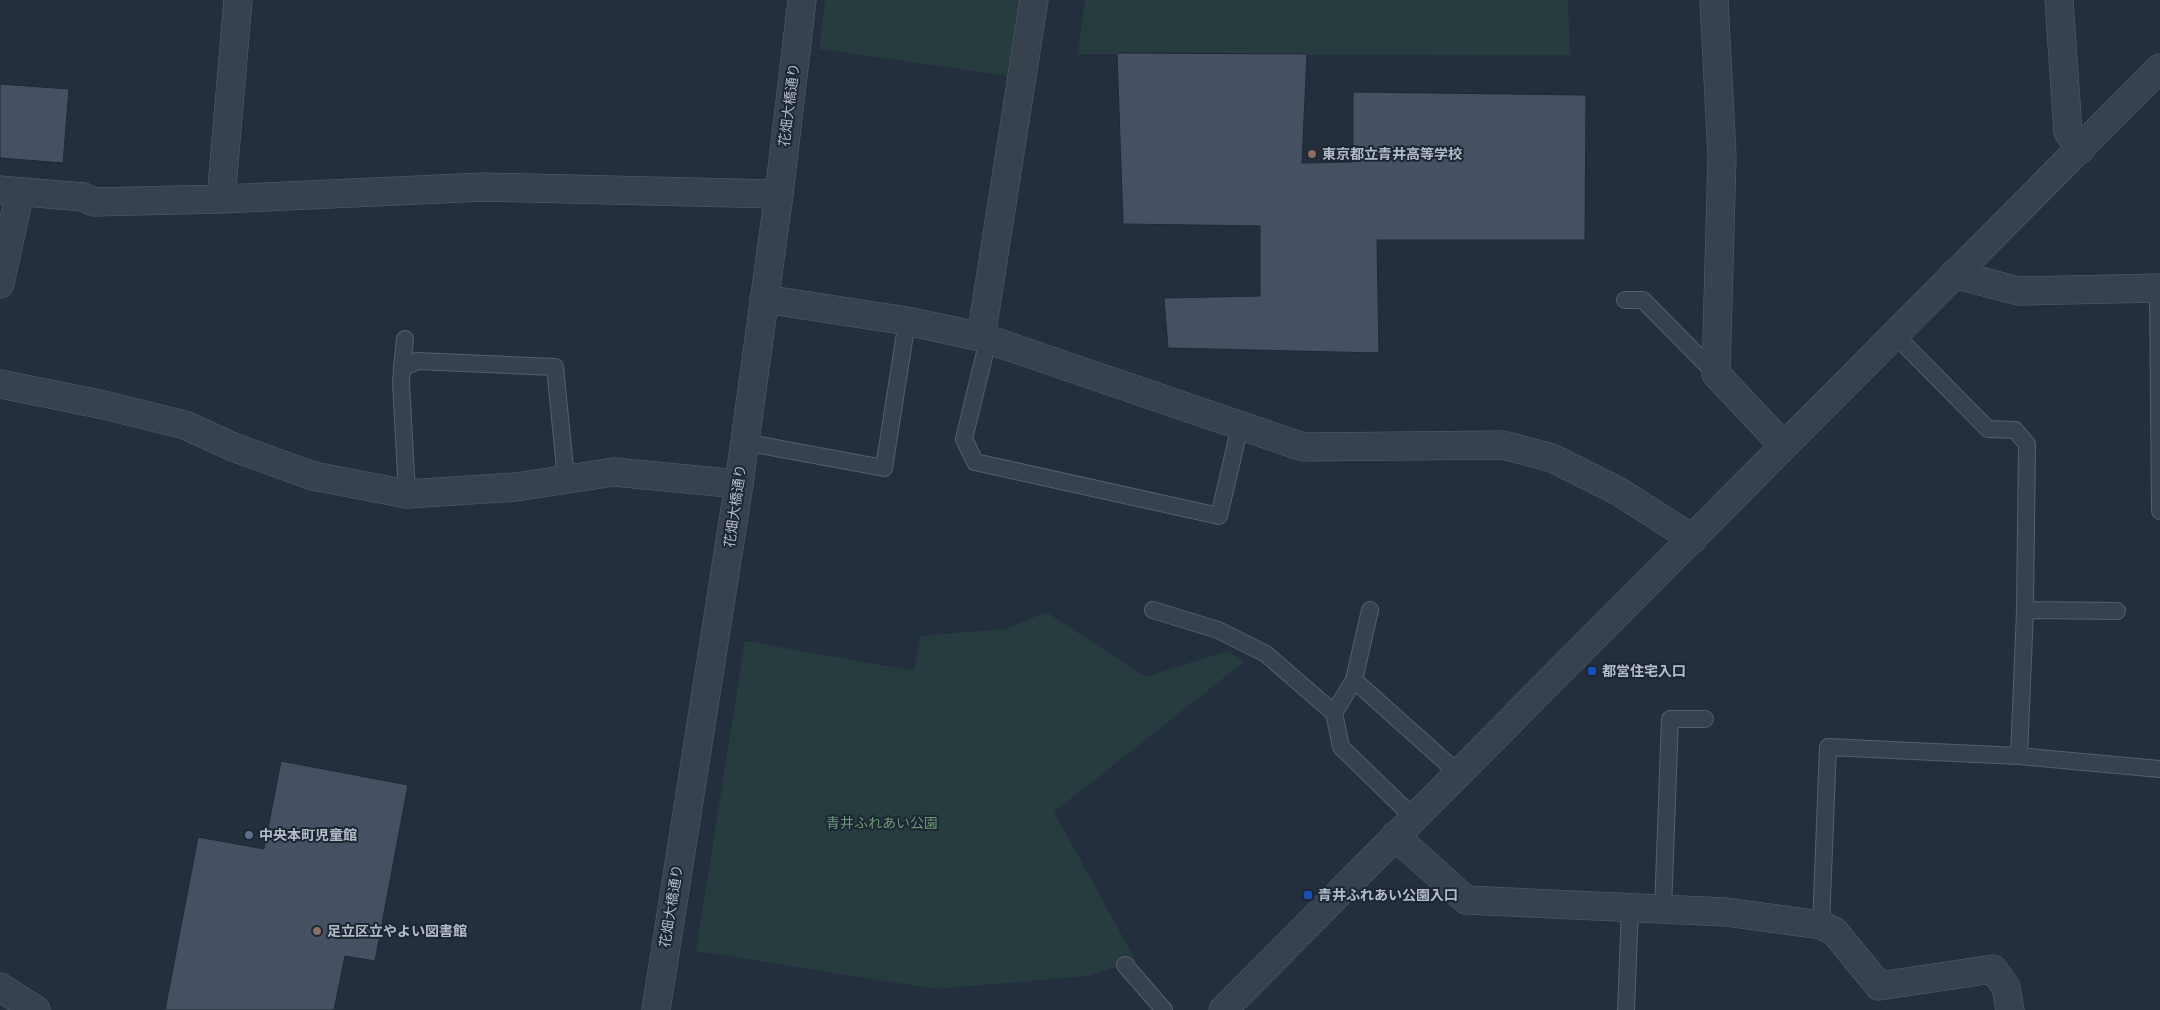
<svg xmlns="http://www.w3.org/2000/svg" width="2160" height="1010" font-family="Montserrat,'Noto Sans JP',sans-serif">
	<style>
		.green { fill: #263c3f }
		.building { fill: #455162; stroke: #1f2835 }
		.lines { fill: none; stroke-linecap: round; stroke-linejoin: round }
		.service-casing { stroke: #565f6c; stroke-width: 18 }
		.minor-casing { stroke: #565f6c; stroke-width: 29 }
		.tertiary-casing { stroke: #565f6c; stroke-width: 29 }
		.service { stroke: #38414e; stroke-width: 16 }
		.minor { stroke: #38414e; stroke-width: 28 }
		.tertiary { stroke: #38414e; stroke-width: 28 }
		.education-dot { fill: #8d6e63; stroke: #1d2633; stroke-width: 2 }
		.transit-dot { fill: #1a4fb4; stroke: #1d2633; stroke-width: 2 }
		.service-dot { fill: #5c6f8a; stroke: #1d2633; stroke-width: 2 }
		.labels { text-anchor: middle; stroke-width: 4; stroke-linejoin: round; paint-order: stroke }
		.street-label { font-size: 14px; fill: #b4bcc9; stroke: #1d2633 }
		.poi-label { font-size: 14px; font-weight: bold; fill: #b4bcc9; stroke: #1d2633; text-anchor: start }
		.park-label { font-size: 14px; fill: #6b9a76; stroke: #1d2633 }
	</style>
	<rect width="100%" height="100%" fill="#242f3e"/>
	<path class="green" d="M825,0H1021L1010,76L819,49Z
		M1085,0H1568L1570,55L1078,54Z
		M1046,612L1146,677L1227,651L1245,661L1054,812L1136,961L1087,976L936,989L696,951L745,641L914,671L921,636L1006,629Z"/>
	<path class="building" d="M1117,53L1307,54L1302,163L1353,162V92L1586,95L1585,240H1377L1379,353L1168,348L1164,298L1260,296V226L1123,224Z
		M0,84L69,89L63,163L0,158Z
		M281,761L408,785L375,961L345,956L334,1010H165L198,837L264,849Z"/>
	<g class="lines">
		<g class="service-casing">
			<path id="service" d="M2158,288L2160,511
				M1625,300H1643L1716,374
				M1894,334L1988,429L2015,430L2027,444L2025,610L2019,756
				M988,340L964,439L975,462L1219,516L1240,426
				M402,368L405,339
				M744,442L884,468L907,321
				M407,494L401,383L402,368L417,361L555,367L566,479
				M1153,610L1218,630L1266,654L1334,713L1341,747L1414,818
				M2025,610L2117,611
				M1354,680L1459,774
				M1334,713L1354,680L1370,610
				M1663,909L1670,719H1705
				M1821,925L1828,747L2019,756L2160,769
				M1125,965L1164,1010
				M1626,1010L1630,908"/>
		</g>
		<g class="minor-casing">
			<path id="minor" d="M1714,0L1722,156L1716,374L1784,446
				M2059,0L2068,132L2080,150
				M83,197L94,202L221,199L483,187L779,194
				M221,199L238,0
				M1954,274L2018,291L2160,288
				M0,284L20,192
				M764,299L907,321L981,337L1303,447L1503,445L1552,458L1618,491L1693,539
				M981,337L1034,0
				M0,384L104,405L185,425L233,447L313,476L407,494L516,487L614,472L739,484
				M1395,836L1466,900L1726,912L1821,925L1834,931L1879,986L1993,969L2006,987L2010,1010
				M0,987L36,1010"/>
		</g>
		<g class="tertiary-casing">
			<path id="tertiary" d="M0,190L83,197
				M656,1010L739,484L779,194L802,0
				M1223,1010L2160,68"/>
		</g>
		<use href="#service" class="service"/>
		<use href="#minor" class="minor"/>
		<use href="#tertiary" class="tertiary"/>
	</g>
	<g class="education-dot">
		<circle cx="1312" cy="154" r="5"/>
		<circle cx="317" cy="931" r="5"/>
	</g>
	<g class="transit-dot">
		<rect x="1587" y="666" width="10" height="10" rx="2.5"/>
		<rect x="1303" y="890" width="10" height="10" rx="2.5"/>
	</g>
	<circle class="service-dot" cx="249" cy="835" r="5"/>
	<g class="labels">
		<g class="street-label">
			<text transform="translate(789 105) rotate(-83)" y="5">花畑大橋通り</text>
			<text transform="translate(735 506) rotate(-82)" y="5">花畑大橋通り</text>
			<text transform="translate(671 906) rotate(-81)" y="5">花畑大橋通り</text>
		</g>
		<g class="poi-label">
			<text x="1322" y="159">東京都立青井高等学校</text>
			<text x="1602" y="676">都営住宅入口</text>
			<text x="259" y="840">中央本町児童館</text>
			<text x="1318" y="900">青井ふれあい公園入口</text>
			<text x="327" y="936">足立区立やよい図書館</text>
		</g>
		<g class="park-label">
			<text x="882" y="828">青井ふれあい公園</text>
		</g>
	</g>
</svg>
